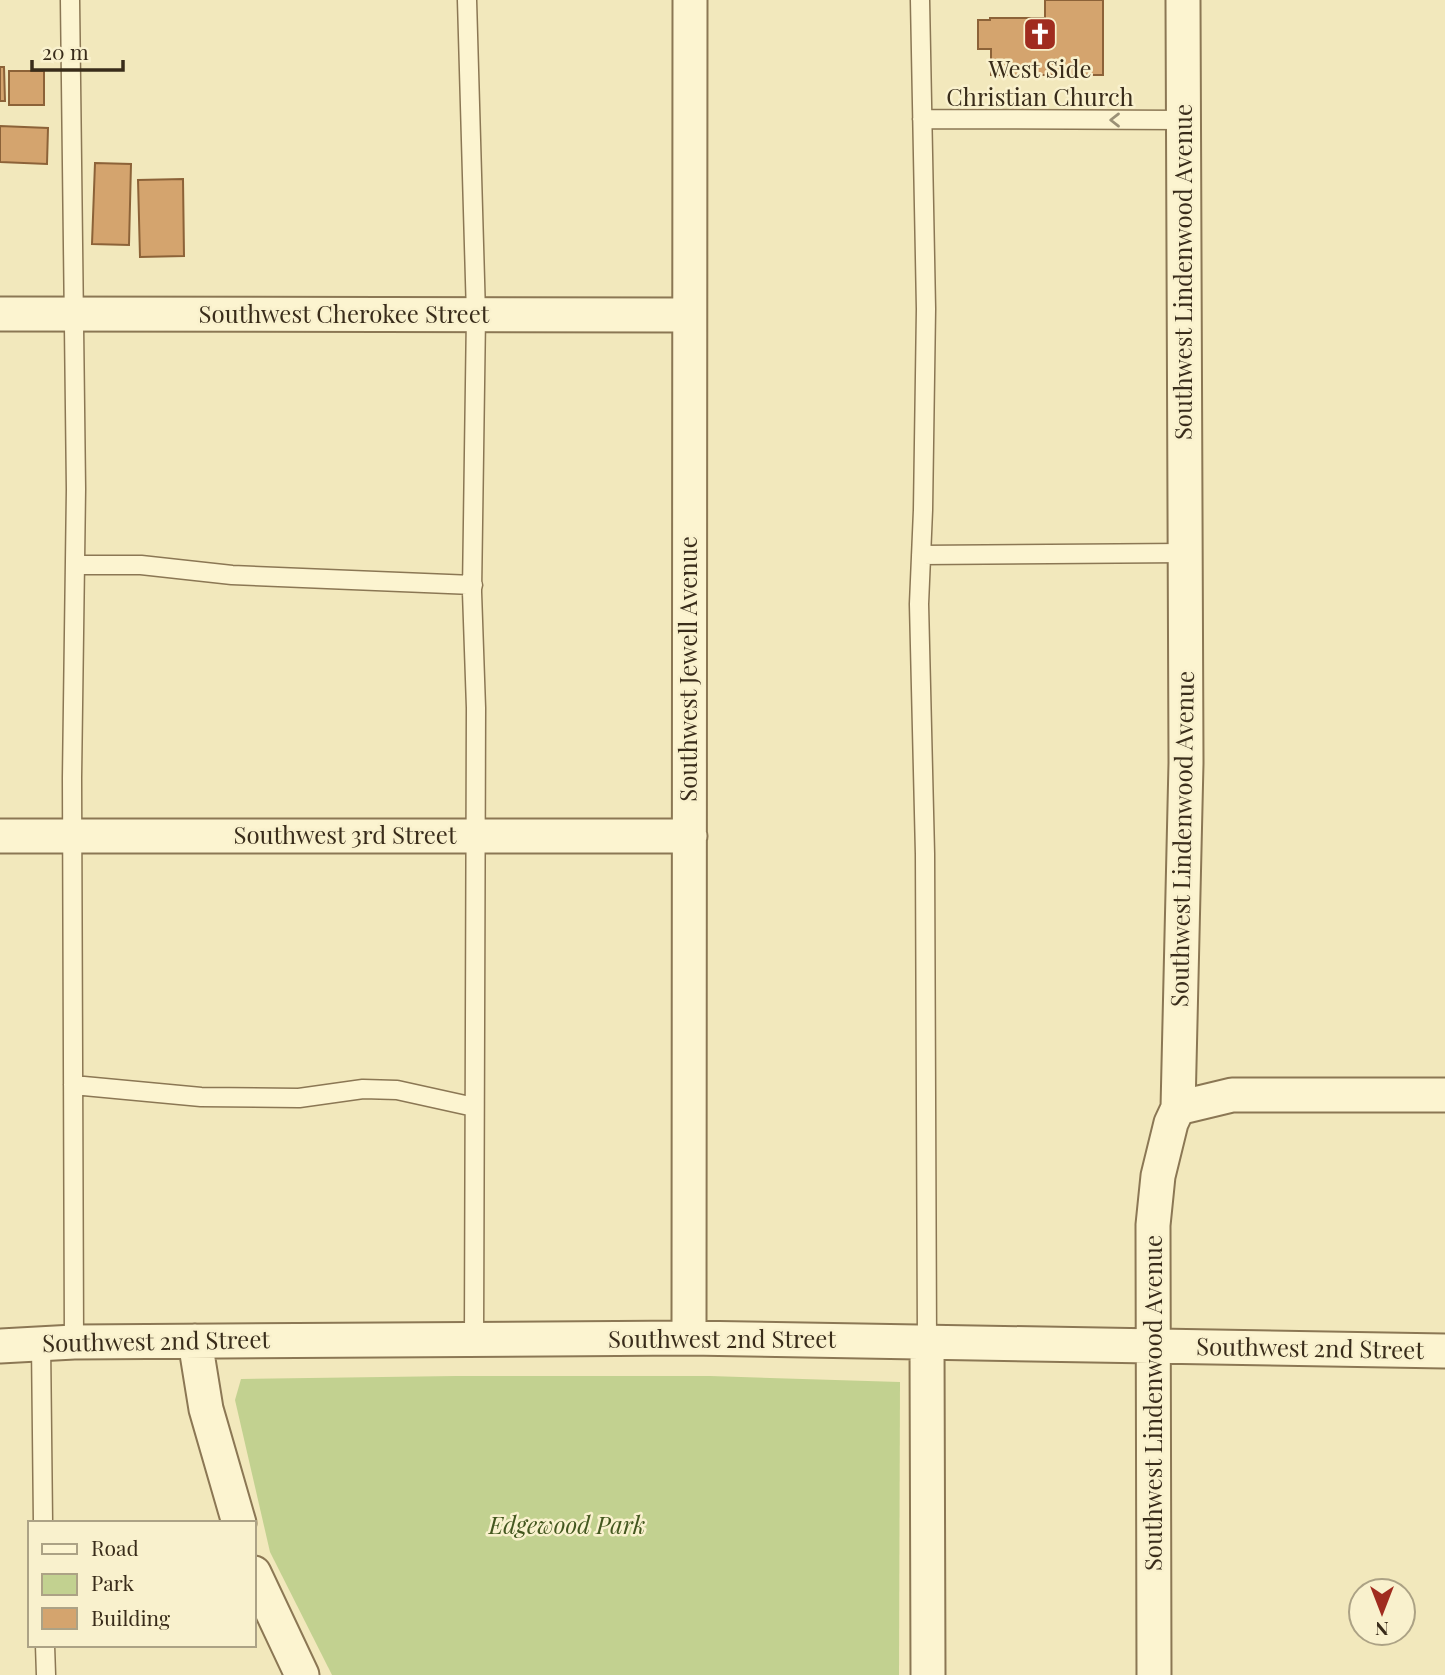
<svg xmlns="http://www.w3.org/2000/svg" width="1445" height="1675" font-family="'Playfair Display',serif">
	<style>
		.green { fill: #c2d190 }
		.building { fill: #d4a46e; stroke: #8c6238; stroke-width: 2 }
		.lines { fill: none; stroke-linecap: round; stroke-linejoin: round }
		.lane-casing { stroke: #8b7754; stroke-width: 21 }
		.street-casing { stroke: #8b7754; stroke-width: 37 }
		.lane { stroke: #fcf4d0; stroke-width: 18 }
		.street { stroke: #fcf4d0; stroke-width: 33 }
		.oneway { stroke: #9a9075 }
		.labels { text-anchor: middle; stroke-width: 5; stroke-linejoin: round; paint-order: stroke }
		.poi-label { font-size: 24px; fill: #392c1a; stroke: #f9f1cd }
		.street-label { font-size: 24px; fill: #392c1a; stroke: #f9f1cd }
		.park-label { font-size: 24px; font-style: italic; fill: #43571f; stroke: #f9f1cd }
	</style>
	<rect width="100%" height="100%" fill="#f2e8bc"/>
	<path class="green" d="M456,1376H710L900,1382L899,1675H332L270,1552L235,1400L241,1379Z"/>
	<path class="building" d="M1045,0H1103V75H991V49H978V20H990V18H1045Z
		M0,67H4L5,101H0Z
		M9,71H44V105H9Z
		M0,126L48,128L47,164L0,162Z
		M95,163L131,164L129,245L92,244Z
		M183,179L184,256L140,257L138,180Z"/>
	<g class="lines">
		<g class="lane-casing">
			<path id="lane" d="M70,0L76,489L72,778L74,1342
				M467,0L476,315L472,592L476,708L474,1339
				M920,0L926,309L923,510L919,604L925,854L927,1342
				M922,119L1184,120
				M921,555L1185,553
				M75,565H141L232,575L473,585
				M73,1085L201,1097L299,1098L363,1089L397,1090L474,1107
				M41,1343L43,1523
				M45,1645L46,1675"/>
		</g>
		<g class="street-casing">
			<path id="street" d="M0,314L688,315
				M0,836H690
				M1178,1108L1232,1095H1445
				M689,1338L690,0
				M195,1341L206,1409L239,1523
				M927,1342L928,1675
				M0,1346L74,1342L689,1338L1445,1351
				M254,1573L302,1675
				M1154,1675L1153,1225L1158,1176L1171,1123L1178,1108L1186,763L1183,0"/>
		</g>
		<use href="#lane" class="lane"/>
		<use href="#street" class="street"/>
	</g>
	<defs><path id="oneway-chevron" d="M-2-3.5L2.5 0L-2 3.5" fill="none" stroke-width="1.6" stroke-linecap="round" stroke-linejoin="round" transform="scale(1.75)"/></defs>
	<use class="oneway" href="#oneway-chevron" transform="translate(1115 120) rotate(-180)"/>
	<defs>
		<g id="church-square" transform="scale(1.75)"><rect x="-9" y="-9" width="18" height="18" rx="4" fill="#a02c1f" stroke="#f9f1cd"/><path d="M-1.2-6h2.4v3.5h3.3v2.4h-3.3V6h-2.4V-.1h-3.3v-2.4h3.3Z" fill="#fff"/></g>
	</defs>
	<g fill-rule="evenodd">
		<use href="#church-square" x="1040" y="34"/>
	</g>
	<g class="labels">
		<g class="poi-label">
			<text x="1040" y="78">West Side<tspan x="1040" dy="28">Christian Church</tspan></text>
		</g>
		<g class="street-label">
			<text transform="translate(1184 272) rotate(-90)" y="8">Southwest Lindenwood Avenue</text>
			<text x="344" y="323">Southwest Cherokee Street</text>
			<text transform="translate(689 669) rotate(-90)" y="8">Southwest Jewell Avenue</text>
			<text x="345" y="844">Southwest 3rd Street</text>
			<text transform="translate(1183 839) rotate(-89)" y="8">Southwest Lindenwood Avenue</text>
			<text x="722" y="1348">Southwest 2nd Street</text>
			<text transform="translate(156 1342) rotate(-1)" y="8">Southwest 2nd Street</text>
			<text transform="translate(1310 1349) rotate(1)" y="8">Southwest 2nd Street</text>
			<text transform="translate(1154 1403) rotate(-90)" y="8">Southwest Lindenwood Avenue</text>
		</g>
		<g class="park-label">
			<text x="567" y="1534">Edgewood Park</text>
		</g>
	</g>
	<rect x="28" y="1521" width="228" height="126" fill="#f9f1cd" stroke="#aca285" stroke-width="2"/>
	<rect x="42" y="1544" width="35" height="10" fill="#fcf4d0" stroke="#aca285" stroke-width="2"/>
	<text x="91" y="1556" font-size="21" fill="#392c1a">Road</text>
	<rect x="42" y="1574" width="35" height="21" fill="#c2d190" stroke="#aca285" stroke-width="2"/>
	<text x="91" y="1591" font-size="21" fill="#392c1a">Park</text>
	<rect x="42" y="1608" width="35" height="21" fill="#d4a46e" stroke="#aca285" stroke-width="2"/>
	<text x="91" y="1626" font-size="21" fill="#392c1a">Building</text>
	<g transform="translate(1382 1612) rotate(180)"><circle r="33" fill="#f9f1cd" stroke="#aca285" stroke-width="2"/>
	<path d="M0-5L12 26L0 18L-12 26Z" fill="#a02c1f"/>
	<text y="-10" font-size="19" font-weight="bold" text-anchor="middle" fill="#392c1a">N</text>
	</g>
	<path d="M32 60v10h91v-10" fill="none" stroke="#392c1a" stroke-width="3.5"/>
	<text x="42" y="60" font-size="21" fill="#392c1a" stroke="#f9f1cd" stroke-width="5" paint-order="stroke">20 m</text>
</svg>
